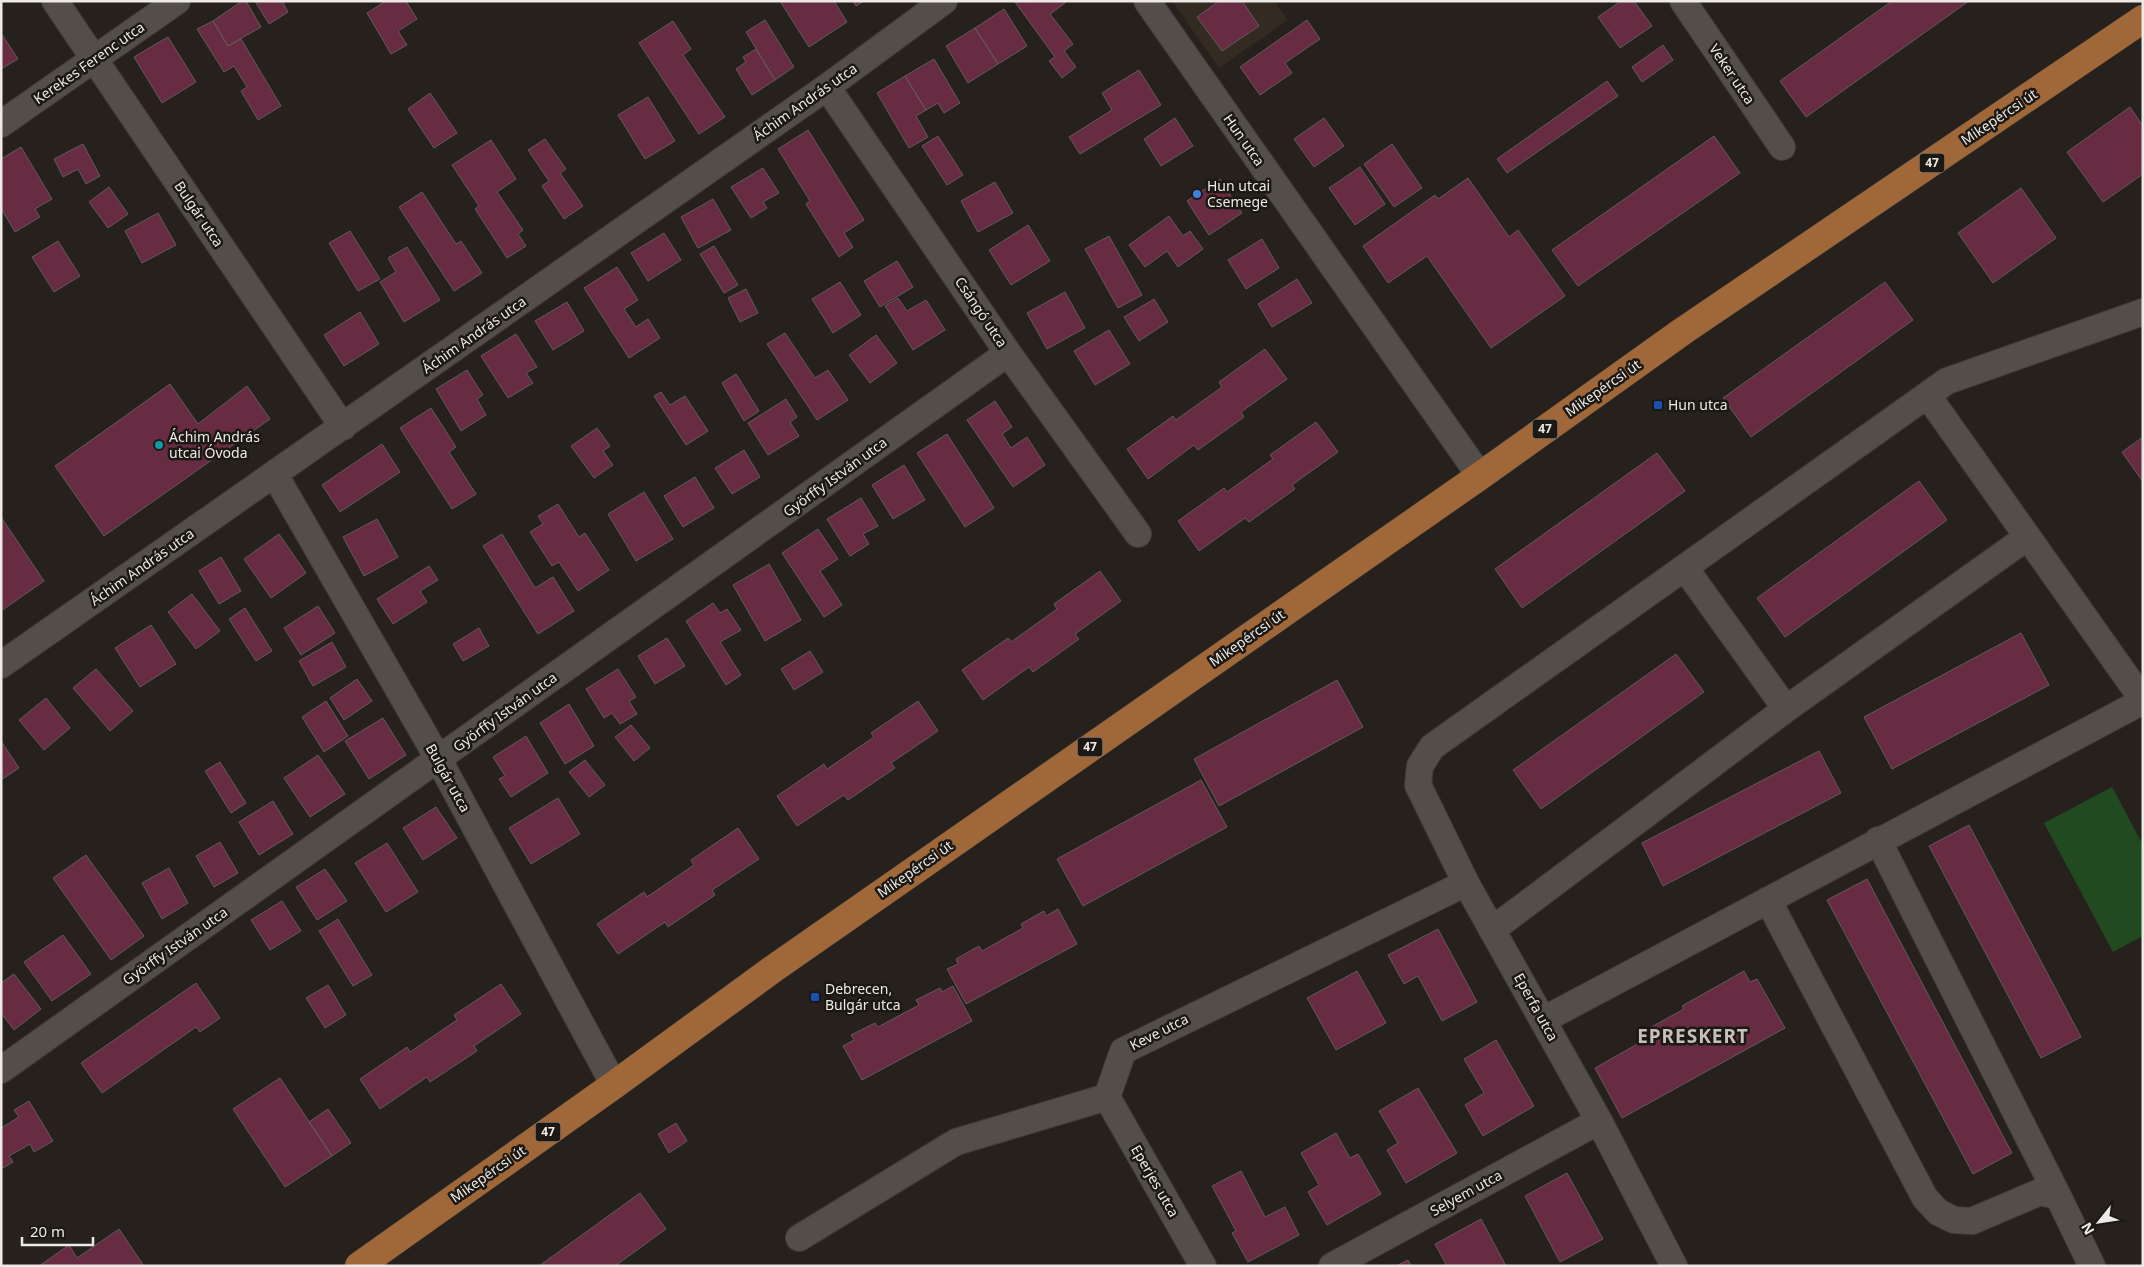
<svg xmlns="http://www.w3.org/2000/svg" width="2144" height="1267" font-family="'Noto Sans',sans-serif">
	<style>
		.built { fill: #332a21 }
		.green { fill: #214a21 }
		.building { fill: #672c42; stroke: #625a5d }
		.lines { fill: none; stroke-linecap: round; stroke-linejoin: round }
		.street-casing { stroke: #403c39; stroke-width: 28 }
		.primary-casing { stroke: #403c39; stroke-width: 29 }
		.street { stroke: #534e49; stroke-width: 26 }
		.primary { stroke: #a06838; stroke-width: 28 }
		.shop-dot { fill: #3f7fe0; stroke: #1c1814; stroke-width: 2 }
		.transit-dot { fill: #1a4fb4; stroke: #1c1814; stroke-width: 2 }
		.culture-dot { fill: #0f9aa8; stroke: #1c1814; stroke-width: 2 }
		.labels { text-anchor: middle; stroke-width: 5; stroke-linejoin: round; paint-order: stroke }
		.shield { fill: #1c1814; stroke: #aeaaa7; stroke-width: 1 }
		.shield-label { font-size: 12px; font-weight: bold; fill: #ece9e6 }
		.street-label { font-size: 14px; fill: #ece9e6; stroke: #1c1814 }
		.poi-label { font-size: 14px; fill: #ece9e6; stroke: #1c1814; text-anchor: start }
		.district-label { font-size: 19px; font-weight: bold; letter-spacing: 1px; fill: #c6c0bb; stroke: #1c1814 }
	</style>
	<rect width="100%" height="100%" fill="#26211d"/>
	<path class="built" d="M1172,1H1274L1288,20L1219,68Z"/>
	<path class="green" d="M2112,787L2143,845V936L2113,952L2044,823Z"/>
	<path class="building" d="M242,1H246L261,27L228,46L213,21Z
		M255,1H282L288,12L269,24Z
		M386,1H406L417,19L398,31L407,45L391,54L367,13Z
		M780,1H834L847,22L809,47Z
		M853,1H864L856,6Z
		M1064,1L1065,3L1050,14L1073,44L1064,51L1076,67L1062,78L1049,61L1055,57L1015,2Z
		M1219,1H1242L1259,26L1222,51L1197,17Z
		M1621,1H1634L1652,26L1620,48L1598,17Z
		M1892,1H1969L1806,117L1780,81Z
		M1004,9L1027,46L998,64L975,28Z
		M765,20L794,67L775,80L746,32Z
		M1307,20L1320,39L1285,63L1292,73L1260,95L1240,67Z
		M213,21L228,46L241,39L281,106L258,120L241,91L247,87L234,66L224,72L197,29Z
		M673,21L691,49L683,55L725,117L699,134L639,43Z
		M975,28L998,64L968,83L946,46Z
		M1,33L18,59L1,69Z
		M168,37L196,82L162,103L134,57Z
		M1663,45L1673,60L1642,82L1632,67Z
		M756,49L775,80L752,95L736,69L746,62L743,57Z
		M934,59L960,103L944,113L938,103L926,110L905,76Z
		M1139,70L1161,105L1080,154L1069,137L1112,110L1102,93Z
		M905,76L926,110L916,116L928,137L909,148L877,93Z
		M1607,81L1618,96L1507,173L1497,159Z
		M430,93L457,133L434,148L408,109Z
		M648,97L675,141L645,159L618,115Z
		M2130,107L2143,126V174L2103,202L2067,152Z
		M1175,118L1193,146L1161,166L1144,139Z
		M1324,118L1344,146L1314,167L1294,139Z
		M808,130L864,220L844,233L853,247L839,257L806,204L810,201L778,149Z
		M938,136L963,175L947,185L922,146Z
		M1714,136L1740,173L1578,286L1552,250Z
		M545,139L566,169L560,173L583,206L564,219L542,186L549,181L528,150Z
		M491,140L516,179L497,192L523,230L518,234L526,246L507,258L475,209L479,206L452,165Z
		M83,144L100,176L86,184L78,169L63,177L54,159Z
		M1392,144L1422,188L1394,207L1364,164Z
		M21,147L52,199L35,209L40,217L15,232L1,208V159Z
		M1360,167L1385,204L1355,225L1329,188Z
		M763,168L779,193L763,202L767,208L751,218L731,187Z
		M1468,178L1509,237L1518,230L1565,296L1491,348L1427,256L1388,283L1363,246L1435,195L1438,199Z
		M1220,179L1242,213L1209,235L1187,201Z
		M995,182L1013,213L978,232L961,201Z
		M109,187L128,214L108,228L89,202Z
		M2021,188L2056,238L1993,283L1958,233Z
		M422,192L456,244L461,241L482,273L454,291L399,207Z
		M713,199L731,230L698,248L681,217Z
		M158,213L176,245L142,263L125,231Z
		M1169,216L1183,236L1190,231L1203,249L1178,267L1167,251L1145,267L1129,245Z
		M1028,225L1050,261L1011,285L989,250Z
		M350,231L380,279L358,291L329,243Z
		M664,233L681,260L648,281L631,253Z
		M1109,236L1142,295L1118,308L1085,249Z
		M1262,239L1279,268L1246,289L1228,260Z
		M58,241L80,276L54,292L32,257Z
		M714,246L738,285L724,293L700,254Z
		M407,247L440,300L404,322L380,282L396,272L388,258Z
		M897,261L913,287L880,307L864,281Z
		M617,267L638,300L624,309L636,327L648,319L660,338L629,358L584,288Z
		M1297,279L1312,303L1272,327L1258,304Z
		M840,282L861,315L833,333L812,299Z
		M1885,282L1913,320L1751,437L1723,398Z
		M746,289L758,313L740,322L728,298Z
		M1065,292L1085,328L1047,349L1027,313Z
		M898,298L907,311L926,300L945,330L913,350L885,306Z
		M1154,299L1168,322L1139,341L1124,317Z
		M567,302L584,331L553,350L535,321Z
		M360,312L379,344L344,366L324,335Z
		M1109,330L1130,364L1095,385L1074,351Z
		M785,333L815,378L828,370L848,400L817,420L767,344Z
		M516,334L537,367L526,373L533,383L508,398L481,356Z
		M876,335L897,363L870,383L849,355Z
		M1265,349L1287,379L1241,412L1244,417L1198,450L1194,445L1148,479L1127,449L1173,416L1176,420L1222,387L1219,382Z
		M467,370L483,395L477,399L486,415L461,431L436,389Z
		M736,374L759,411L744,421L722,383Z
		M170,384L198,424L247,386L270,419L104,536L55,466Z
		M661,392L670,405L685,396L708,431L686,445L654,396Z
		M786,399L797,417L790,422L799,436L768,455L748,423Z
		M995,401L1012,427L1002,434L1011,448L1027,437L1045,465L1013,487L967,420Z
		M431,408L456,447L449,452L476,494L452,509L400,428Z
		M1316,422L1338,452L1292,485L1295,489L1249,522L1245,518L1199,551L1178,521L1224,488L1227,492L1273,459L1270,455Z
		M597,428L610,446L603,451L613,465L594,478L571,446Z
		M947,434L994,508L965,527L917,453Z
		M2143,437V482L2122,452Z
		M382,444L400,472L340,512L322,485Z
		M744,450L760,477L732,494L715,468Z
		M1657,453L1685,491L1522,608L1495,569Z
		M904,465L925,500L893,519L872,485Z
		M695,477L714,508L683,527L664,496Z
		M1919,481L1947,520L1785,637L1757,598Z
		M644,492L673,539L636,561L608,514Z
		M861,498L878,526L863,534L869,544L850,556L827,519Z
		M558,504L579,537L585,533L609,570L578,591L559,562L552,566L530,532L543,524L538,516Z
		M1,517L44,581L1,611Z
		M377,519L398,557L364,576L343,537Z
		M818,529L838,559L820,571L842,605L824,617L782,553Z
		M279,534L306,573L271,598L244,559Z
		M502,534L535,588L553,577L574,611L538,634L483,546Z
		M221,557L241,591L219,604L199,571Z
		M769,564L801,620L765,641L733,585Z
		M429,566L438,580L420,591L427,602L393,624L377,599Z
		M1100,571L1121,601L1075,634L1079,639L1033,672L1029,667L983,700L962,670L1008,638L1011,642L1057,609L1054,604Z
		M192,594L220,631L196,649L168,612Z
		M713,603L720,613L727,609L741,630L720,642L741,675L726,685L686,621Z
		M318,606L335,633L301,655L284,628Z
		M245,608L272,651L256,661L229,619Z
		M151,625L176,664L140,687L115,648Z
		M479,628L489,646L463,661L453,644Z
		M2021,633L2049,685L1892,769L1864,717Z
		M667,638L685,666L655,684L638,656Z
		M332,642L346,667L313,686L299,661Z
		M810,651L823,672L794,690L781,669Z
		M1676,654L1704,692L1541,809L1513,770Z
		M96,669L133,711L110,731L73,688Z
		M618,669L636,697L629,701L637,714L620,724L612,713L604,718L586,689Z
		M357,679L372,701L344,720L330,698Z
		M1337,680L1363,727L1219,806L1194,759Z
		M46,698L70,728L44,750L19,720Z
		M326,701L348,736L324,752L302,717Z
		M918,701L938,731L891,763L895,768L848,800L844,795L797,826L777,796L824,764L827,769L874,737L871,733Z
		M569,704L594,746L565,764L540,723Z
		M383,718L406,755L369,779L345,741Z
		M631,725L650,748L634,761L615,737Z
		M526,736L548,773L511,797L499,779L505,776L493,757Z
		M1,741L19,768L1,780Z
		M1819,751L1841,793L1663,886L1642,843Z
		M318,755L345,794L310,817L284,778Z
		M585,760L605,785L589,797L569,772Z
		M220,762L246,803L231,813L205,771Z
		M1201,780L1227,827L1083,906L1057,859Z
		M558,798L580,834L531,864L509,828Z
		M273,801L293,834L259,855L239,822Z
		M436,807L457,838L423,860L403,828Z
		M1969,825L2081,1037L2041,1058L1929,846Z
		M738,828L759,859L712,890L715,895L668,927L665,922L618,954L597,924L644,892L647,897L694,865L691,860Z
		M220,842L238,873L214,887L196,856Z
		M387,843L418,892L386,912L355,863Z
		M86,855L144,936L111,960L53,878Z
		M169,868L188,903L162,919L142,883Z
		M325,869L347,901L317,920L296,887Z
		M1867,879L2012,1153L1973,1174L1827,900Z
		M282,901L301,931L270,950L251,920Z
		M1058,909L1077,944L966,1004L947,969L958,964L956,959L979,946L982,951L1023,928L1021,924L1044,911L1046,916Z
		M338,919L372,975L353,986L319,931Z
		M1438,929L1477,1002L1442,1021L1418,976L1404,984L1388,955Z
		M63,935L91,974L52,1001L24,962Z
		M1357,971L1386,1023L1336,1050L1307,998Z
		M1744,971L1750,982L1757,979L1785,1028L1622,1118L1595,1068L1650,1037L1646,1030L1684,1009L1682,1006Z
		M14,974L41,1009L14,1030L1,1013V983Z
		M196,983L220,1018L200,1032L196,1027L102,1093L81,1063Z
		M501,984L521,1014L474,1046L477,1051L430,1082L427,1077L380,1109L360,1079L407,1047L410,1052L457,1020L454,1015Z
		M328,985L346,1015L325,1028L306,998Z
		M953,986L972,1021L862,1080L843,1046L854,1040L851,1035L875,1023L878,1027L919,1005L916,1000L940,988L942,992Z
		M1496,1040L1534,1106L1483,1136L1465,1105L1484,1093L1464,1059Z
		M280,1078L332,1156L285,1187L233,1109Z
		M1418,1088L1457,1153L1406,1183L1387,1150L1398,1143L1379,1111Z
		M29,1101L53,1141L34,1152L30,1144L9,1156L13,1162L1,1169V1128L19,1117L14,1110Z
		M328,1109L351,1143L332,1156L309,1122Z
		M676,1123L687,1141L669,1153L658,1134Z
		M1336,1133L1350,1158L1358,1154L1381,1194L1327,1225L1308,1192L1319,1185L1301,1153Z
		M1241,1171L1265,1217L1285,1207L1299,1235L1248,1262L1232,1233L1236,1231L1212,1186Z
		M1567,1173L1603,1239L1560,1262L1525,1196Z
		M640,1193L666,1229L615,1266H539Z
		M1481,1219L1506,1266H1447L1435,1244Z
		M119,1229L144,1266H39L69,1245L77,1258Z
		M1408,1260L1411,1266H1396Z"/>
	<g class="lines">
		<g class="street-casing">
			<path id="street" d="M55,1L343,427
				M1147,1L1480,476
				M1683,1L1782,147
				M827,87L1008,353L1138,534
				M1,124L177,1
				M1928,396L2143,700
				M275,475L439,760L614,1085
				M1685,568L1786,709
				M1,665L827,87L944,1
				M1878,840L2058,1196
				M1768,900L1925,1198L1938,1212L1954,1220L1972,1221L2040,1192L2058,1196L2092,1266
				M1492,930L1786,709L2026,538
				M1543,1020L2143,701
				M1,1070L1008,353
				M1107,1097L1203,1266
				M799,1238L956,1142L1107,1097L1123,1051L1466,883
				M1332,1266L1599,1121
				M1674,1266L1599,1121L1466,883L1418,785L1420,766L1432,747L1947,381L2143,312"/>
		</g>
		<g class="primary-casing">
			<path id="primary" d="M359,1266L614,1085L773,969L1480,476L1683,331L2143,19"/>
		</g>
		<use href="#street" class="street"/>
		<use href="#primary" class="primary"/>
	</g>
	<circle class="shop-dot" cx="1197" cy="194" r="5"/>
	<g class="transit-dot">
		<rect x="1653" y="400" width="10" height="10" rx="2.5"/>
		<rect x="810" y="992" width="10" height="10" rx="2.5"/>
	</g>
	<circle class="culture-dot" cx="159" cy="445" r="5"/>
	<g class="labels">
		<g class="shield">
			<rect x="1919.5" y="153.5" width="25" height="19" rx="4"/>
			<rect x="1532.5" y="419.5" width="25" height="19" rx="4"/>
			<rect x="1077.5" y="737.5" width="25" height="19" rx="4"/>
			<rect x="535.5" y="1122.5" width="25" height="19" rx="4"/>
		</g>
		<g class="shield-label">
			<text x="1932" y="167">47</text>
			<text x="1545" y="433">47</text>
			<text x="1090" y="751">47</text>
			<text x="548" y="1136">47</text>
		</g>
		<g class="street-label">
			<text transform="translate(89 63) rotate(-35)" y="5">Kerekes Ferenc utca</text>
			<text transform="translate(1732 74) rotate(56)" y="5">Veker utca</text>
			<text transform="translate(805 102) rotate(-35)" y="5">Áchim András utca</text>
			<text transform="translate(1999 117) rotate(-34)" y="5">Mikepércsi út</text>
			<text transform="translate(1244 140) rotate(55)" y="5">Hun utca</text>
			<text transform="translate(199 214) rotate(56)" y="5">Bulgár utca</text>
			<text transform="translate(981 312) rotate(56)" y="5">Csángó utca</text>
			<text transform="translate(474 335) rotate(-35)" y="5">Áchim András utca</text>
			<text transform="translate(1603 388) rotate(-35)" y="5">Mikepércsi út</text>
			<text transform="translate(835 477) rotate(-36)" y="5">Györffy István utca</text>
			<text transform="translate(142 567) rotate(-35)" y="5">Áchim András utca</text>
			<text transform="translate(1247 638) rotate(-35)" y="5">Mikepércsi út</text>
			<text transform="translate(505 712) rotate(-36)" y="5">Györffy István utca</text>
			<text transform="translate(448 778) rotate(61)" y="5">Bulgár utca</text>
			<text transform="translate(915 869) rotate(-35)" y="5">Mikepércsi út</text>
			<text transform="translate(175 946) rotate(-35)" y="5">Györffy István utca</text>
			<text transform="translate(1536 1007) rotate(61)" y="5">Eperfa utca</text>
			<text transform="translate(1159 1032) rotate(-27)" y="5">Keve utca</text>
			<text transform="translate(488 1174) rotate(-35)" y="5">Mikepércsi út</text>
			<text transform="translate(1155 1181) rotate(60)" y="5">Eperjes utca</text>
			<text transform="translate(1466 1193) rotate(-29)" y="5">Selyem utca</text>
		</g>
		<g class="poi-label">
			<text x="1207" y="191">Hun utcai<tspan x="1207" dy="16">Csemege</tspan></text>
			<text x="1668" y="410">Hun utca</text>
			<text x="169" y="442">Áchim András<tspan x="169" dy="16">utcai Óvoda</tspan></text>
			<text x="825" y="994">Debrecen,<tspan x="825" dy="16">Bulgár utca</tspan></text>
		</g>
		<g class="district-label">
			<text x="1693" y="1043">EPRESKERT</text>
		</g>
	</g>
	<rect width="2144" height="1267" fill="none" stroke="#ece9e6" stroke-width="5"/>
	<g transform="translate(2099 1222) rotate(240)" stroke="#1c1814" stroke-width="4" paint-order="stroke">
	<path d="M0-4L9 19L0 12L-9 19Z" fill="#ece9e6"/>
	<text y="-8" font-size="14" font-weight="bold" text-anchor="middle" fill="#ece9e6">N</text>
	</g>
	<path d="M22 1237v8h71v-8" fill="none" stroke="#ece9e6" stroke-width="2.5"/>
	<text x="30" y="1237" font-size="15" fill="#ece9e6" stroke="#1c1814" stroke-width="4" paint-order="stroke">20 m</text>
</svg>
